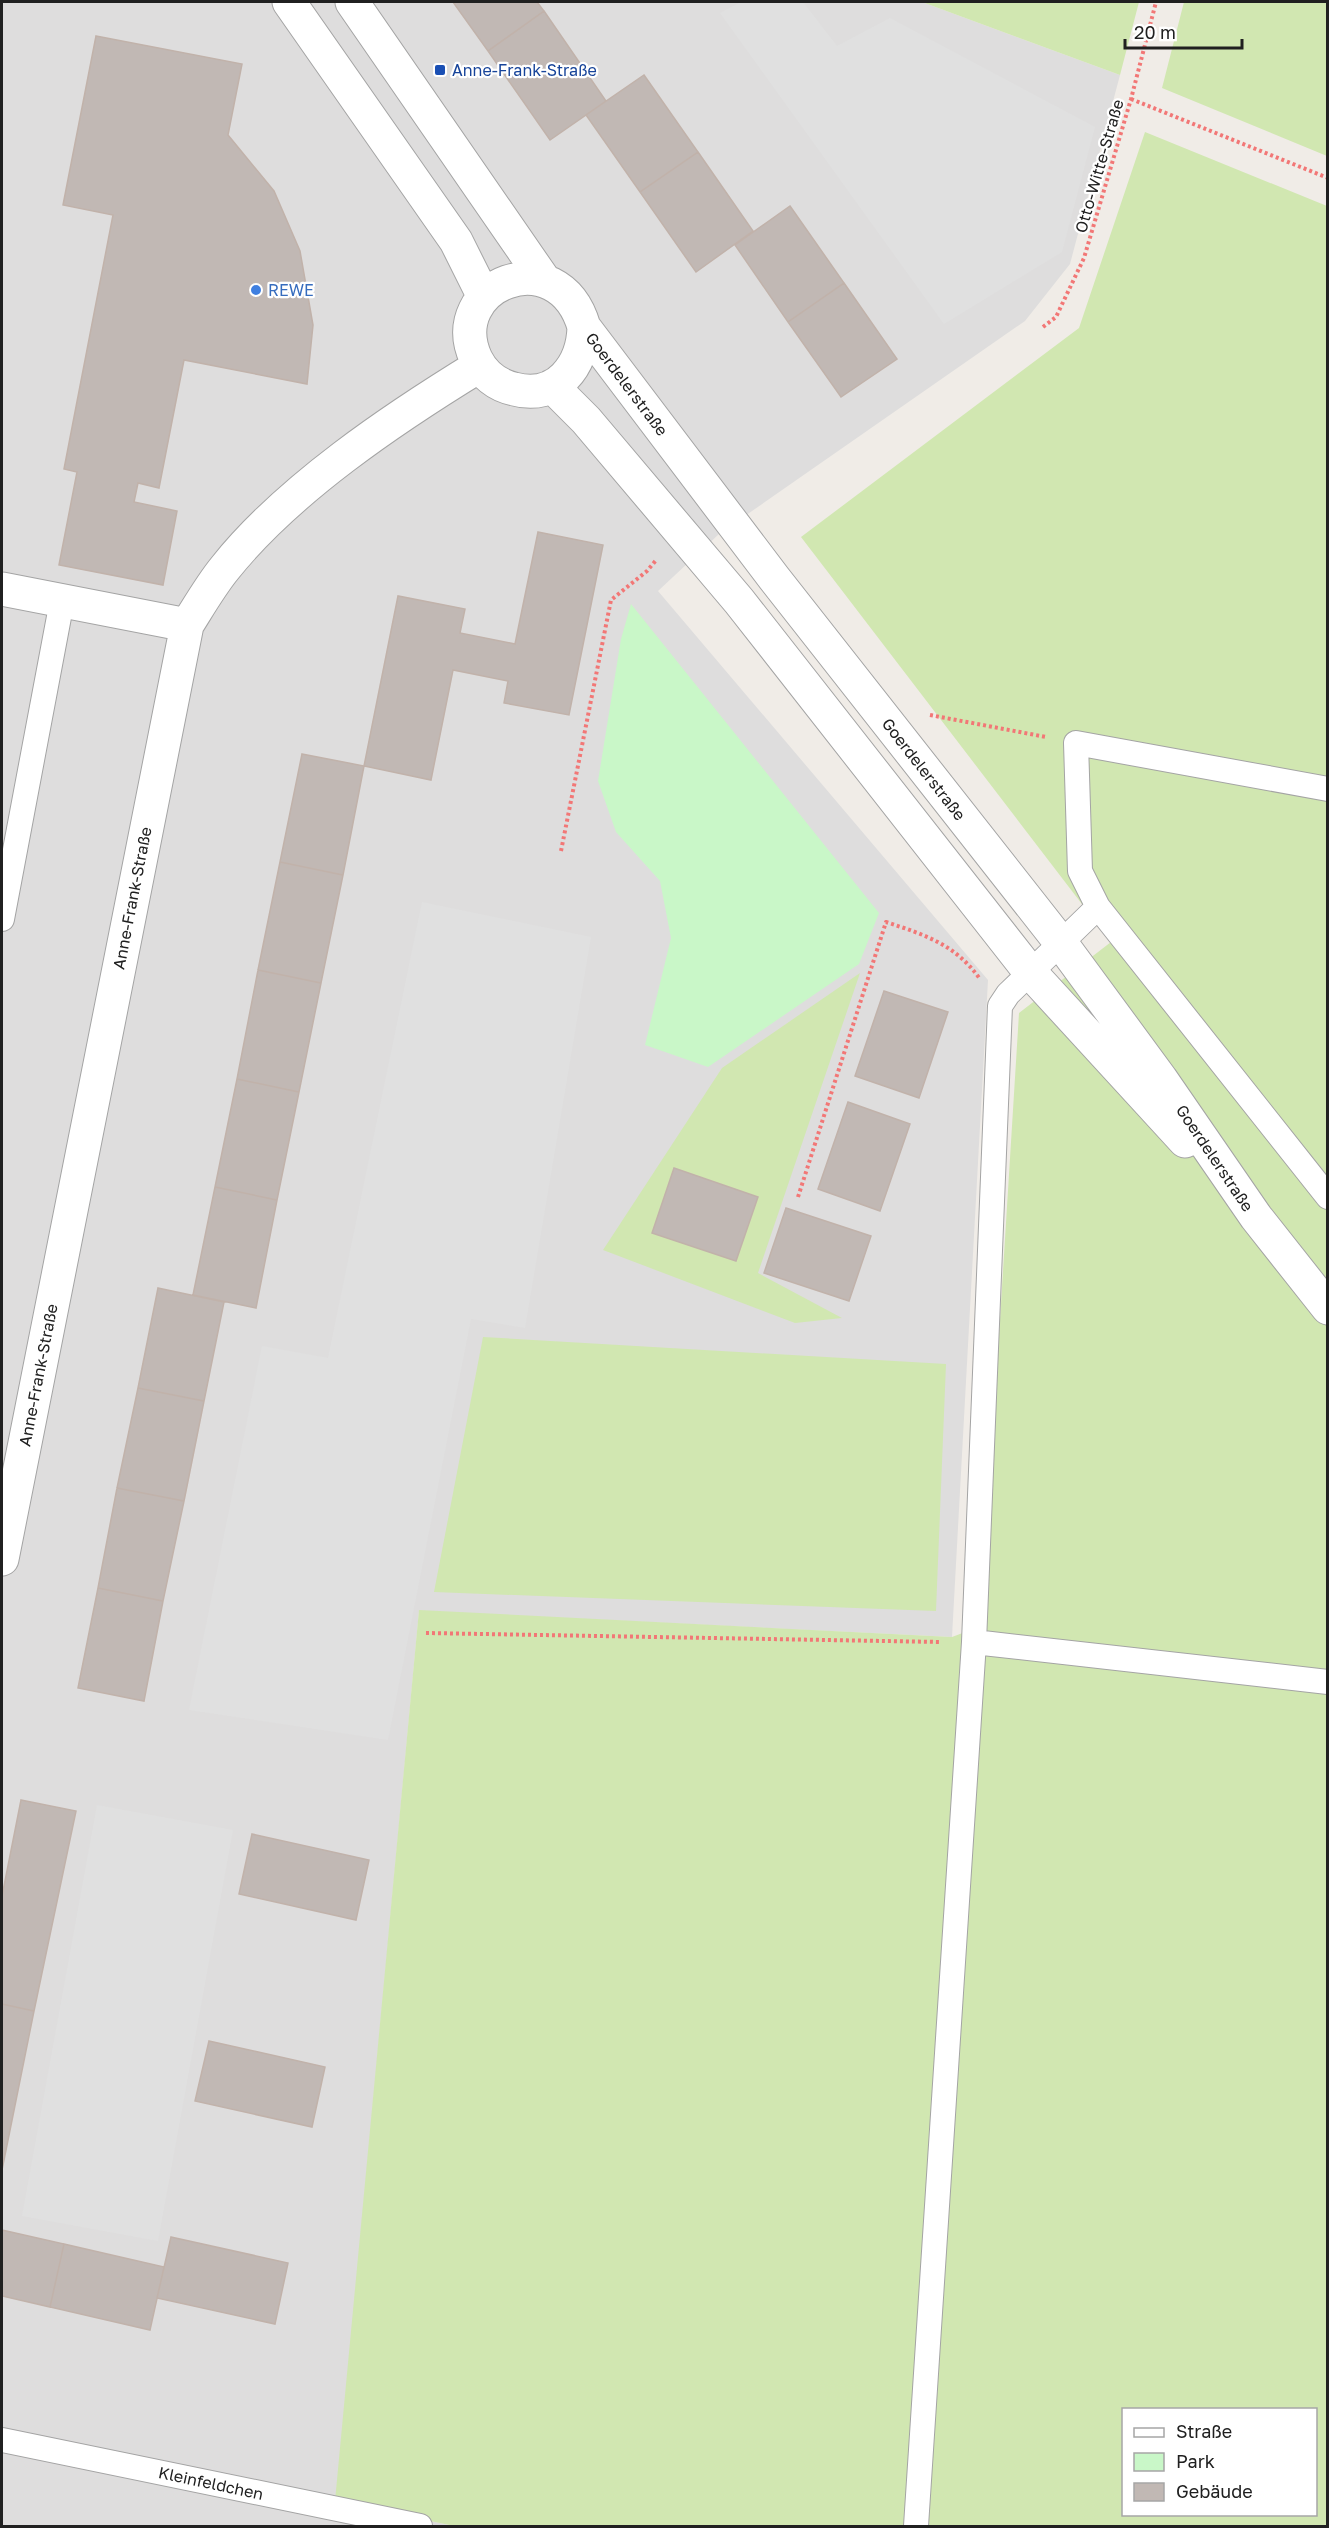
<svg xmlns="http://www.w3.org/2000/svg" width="1329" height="2528" font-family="'Golos Text',sans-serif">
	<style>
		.residential { fill: #dedddd }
		.grass { fill: #d1e7b1; fill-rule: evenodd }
		.park { fill: #c9f7c8 }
		.parking { fill: #e0e0e0 }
		.building { fill: #c1b8b4; stroke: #c1b2aa; stroke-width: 1.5 }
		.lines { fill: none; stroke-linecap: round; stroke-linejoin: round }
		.lane-casing { stroke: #a4a4a4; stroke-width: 26 }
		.street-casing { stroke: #a4a4a4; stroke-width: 35 }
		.path { stroke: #f27776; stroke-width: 4; stroke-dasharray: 3 3; stroke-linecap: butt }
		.lane { stroke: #fff; stroke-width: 24 }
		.street { stroke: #fff; stroke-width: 33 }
		.transit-dot { fill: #1a4fb4; stroke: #fff; stroke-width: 2 }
		.shop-dot { fill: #3f7fe0; stroke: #fff; stroke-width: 2 }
		.labels { text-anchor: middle; stroke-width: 4.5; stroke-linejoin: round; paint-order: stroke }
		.transit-label { font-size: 16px; fill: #164399; stroke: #fff; text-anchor: start }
		.street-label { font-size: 16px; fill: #202020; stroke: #fff }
		.shop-label { font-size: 16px; fill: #366cbe; stroke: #fff; text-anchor: start }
	</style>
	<rect width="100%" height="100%" fill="#f0ece7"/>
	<path class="residential" d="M2,2H922L1120,75L1070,264L1025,321L719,534L658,591L988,980L952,1637L419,1611L336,2501L454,2526H2Z"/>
	<path class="grass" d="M922,2H1139L1120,75Z
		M1184,2H1327V156L1162,88Z
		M1145,132L1327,206V2526H454L335,2501L419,1610L952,1637L981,1626L1019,1013L1111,942L801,537L1079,328ZM1124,2410H1316V2514H1124Z
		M860,973L758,1273L842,1318L795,1323L603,1250L722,1068Z
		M483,1337L946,1364L936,1611L434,1592Z"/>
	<path class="park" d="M631,604L879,913L859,964L708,1067L645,1045L671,938L660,881L616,832L598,781L621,639Z"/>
	<path class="parking" d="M741,2H803L837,46L890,18L1095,127L1062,252L944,324L720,13Z
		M422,902L591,937L525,1328L471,1319L388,1740L189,1710L262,1346L328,1358Z
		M97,1805L233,1830L158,2241L22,2216Z"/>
	<path class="building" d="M453,2H537L544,11L488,51Z
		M544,11L606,101L550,140L488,51Z
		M96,36L242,64L228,135L274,191L300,251L313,325L307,384L184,360L159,488L138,483L134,502L177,511L163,585L59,565L77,472L64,469L113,215L63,205Z
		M644,75L698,152L640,192L586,115Z
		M698,152L753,231L696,272L640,192Z
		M790,206L844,283L788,322L735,245Z
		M844,283L897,359L841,397L788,322Z
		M538,532L603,545L569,715L504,703L508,681L453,670L431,780L364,766L398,596L465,609L460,633L515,644Z
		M302,754L364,766L343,875L280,862Z
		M280,862L343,875L321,983L258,970Z
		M258,970L321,983L299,1092L237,1079Z
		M884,991L948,1012L919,1098L855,1076Z
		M237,1079L299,1092L277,1200L215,1187Z
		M848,1102L910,1124L880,1211L818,1189Z
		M674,1168L758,1197L736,1261L652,1233Z
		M215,1187L277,1200L256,1308L193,1295Z
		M786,1208L871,1236L849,1301L764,1273Z
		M158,1288L224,1302L204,1401L138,1388Z
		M138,1388L204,1401L184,1501L117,1488Z
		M117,1488L184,1501L163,1601L98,1588Z
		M98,1588L163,1601L144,1701L78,1688Z
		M21,1800L76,1811L34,2011L2,2004V1896Z
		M252,1834L369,1860L356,1920L239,1894Z
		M2,2004L34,2011L2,2170Z
		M209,2041L325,2067L312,2127L195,2101Z
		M2,2230L64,2244L50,2307L2,2296Z
		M171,2237L288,2263L275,2324L157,2298Z
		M64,2244L164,2267L150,2330L50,2307Z"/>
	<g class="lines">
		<g class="lane-casing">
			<path id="lane" d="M1328,789L1076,743L1080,871L1098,907L1328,1197
				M2,919L62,601
				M974,1642L1328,1682
				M2,2440L420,2526
				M916,2526L974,1642L1000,1006L1008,994L1098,907"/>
		</g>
		<g class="street-casing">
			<path id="street" d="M289,2L456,241L484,297
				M352,2L544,280
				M584,327C583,365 557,401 514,389C497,385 484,375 476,359C442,285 558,238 584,327L774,578L1061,943L1161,1079L1256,1217L1328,1308
				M552,386L586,420L739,601L1030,972L1185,1141
				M2,589L187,625
				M2,1559L187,625C199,606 211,585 225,568C288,489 394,418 479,366"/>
		</g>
		<path class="path" d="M1131,99L1328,178
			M1043,327L1056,317L1084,258L1131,99L1156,2
			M930,715L1046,737
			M561,851L611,600L647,571L657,559
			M798,1197L886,922C925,935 955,944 980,979
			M426,1633L941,1642"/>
		<use href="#lane" class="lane"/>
		<use href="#street" class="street"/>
	</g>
	<rect class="transit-dot" x="434" y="64" width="12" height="12" rx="3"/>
	<circle class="shop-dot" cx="256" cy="290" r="6"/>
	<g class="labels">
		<g class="transit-label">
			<text x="452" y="76">Anne-Frank-Straße</text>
		</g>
		<g class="street-label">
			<text transform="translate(1099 166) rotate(-74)" y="6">Otto-Witte-Straße</text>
			<text transform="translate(627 384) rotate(53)" y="6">Goerdelerstraße</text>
			<text transform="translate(924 769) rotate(52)" y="6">Goerdelerstraße</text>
			<text transform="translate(132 898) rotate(-79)" y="6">Anne-Frank-Straße</text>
			<text transform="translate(1215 1158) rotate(56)" y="6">Goerdelerstraße</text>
			<text transform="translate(38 1375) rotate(-79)" y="6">Anne-Frank-Straße</text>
			<text transform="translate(211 2483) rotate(12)" y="6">Kleinfeldchen</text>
		</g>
		<g class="shop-label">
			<text x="268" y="296">REWE</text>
		</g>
	</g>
	<rect width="1329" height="2528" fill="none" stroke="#202020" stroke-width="6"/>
	<rect x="1122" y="2408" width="195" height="108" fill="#ffffff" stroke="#a6a6a6" stroke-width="1.5"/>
	<rect x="1134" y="2428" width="30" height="9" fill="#ffffff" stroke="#a6a6a6" stroke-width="1.5"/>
	<text x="1176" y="2438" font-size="18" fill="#202020">Straße</text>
	<rect x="1134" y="2453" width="30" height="18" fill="#c9f7c8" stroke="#a6a6a6" stroke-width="1.5"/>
	<text x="1176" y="2468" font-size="18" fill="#202020">Park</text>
	<rect x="1134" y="2483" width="30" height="18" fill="#c1b8b4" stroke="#a6a6a6" stroke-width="1.5"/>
	<text x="1176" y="2498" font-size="18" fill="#202020">Gebäude</text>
	<path d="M1125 39v9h117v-9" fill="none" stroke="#202020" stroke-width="3"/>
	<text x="1134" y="39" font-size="18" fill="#202020" stroke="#ffffff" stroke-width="4.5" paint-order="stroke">20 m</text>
</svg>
